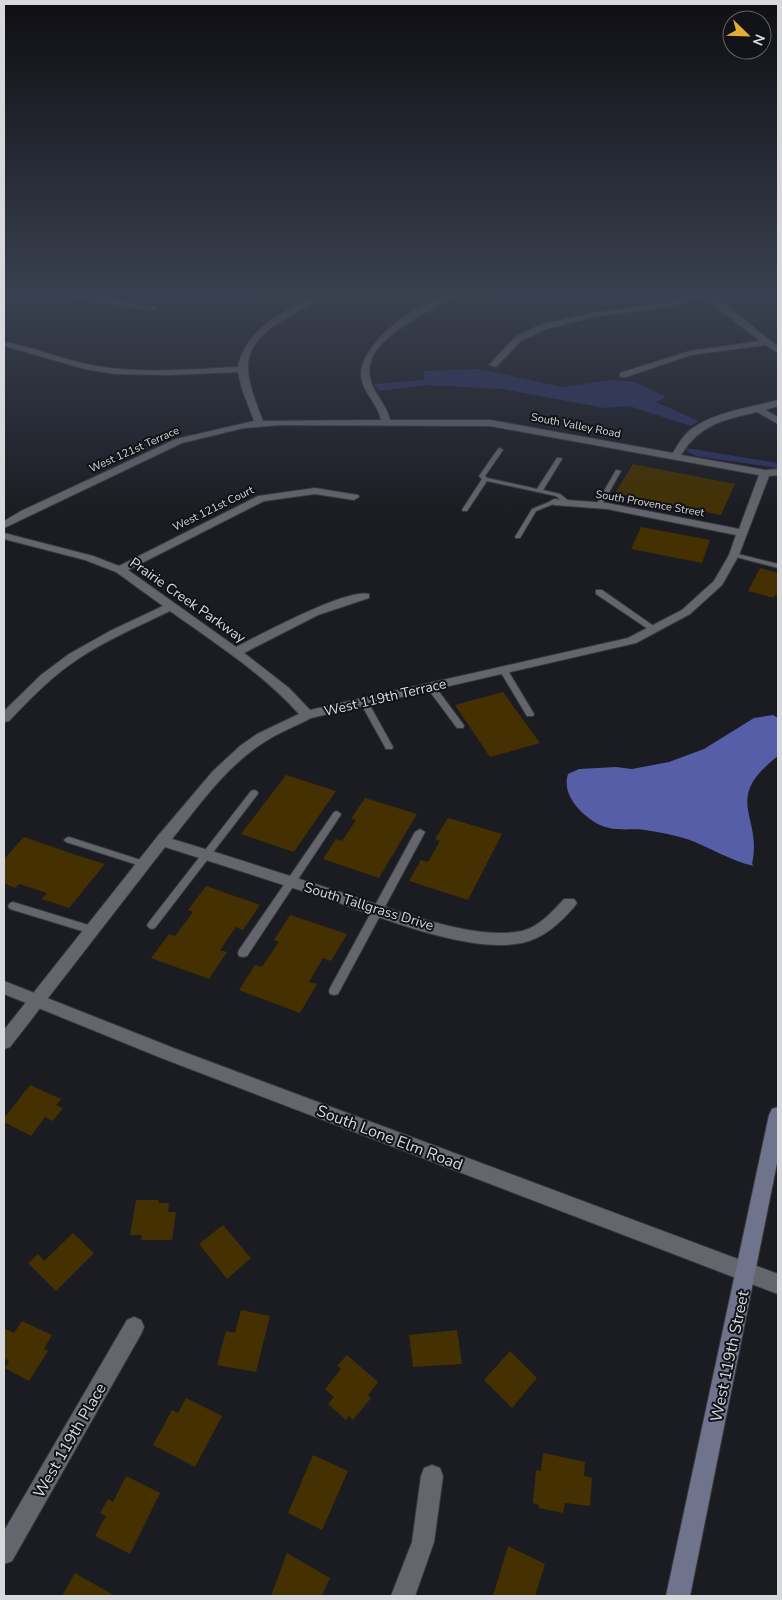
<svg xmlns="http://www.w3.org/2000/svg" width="782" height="1600" font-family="'Nunito Sans',sans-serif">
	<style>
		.green { fill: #2c3161 }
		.water { fill: #555ea7 }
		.building { fill: #443000 }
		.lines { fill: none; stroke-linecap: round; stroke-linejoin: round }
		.service-casing { stroke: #38393d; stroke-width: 2 }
		.minor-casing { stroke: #38393d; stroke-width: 2 }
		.tertiary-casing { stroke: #38393d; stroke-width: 2 }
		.secondary-casing { stroke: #38393d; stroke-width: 2 }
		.service { fill: #65666d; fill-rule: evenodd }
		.minor { fill: #65666d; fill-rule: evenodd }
		.tertiary { fill: #65666d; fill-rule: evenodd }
		.secondary { fill: #6f738c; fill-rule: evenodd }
		.labels { text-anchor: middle; stroke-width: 4; stroke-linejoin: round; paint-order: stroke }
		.far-street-label { font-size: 11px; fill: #d8d9dd; stroke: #121318 }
		.street-label { font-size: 14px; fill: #d8d9dd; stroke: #121318 }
		.near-street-label { font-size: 16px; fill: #d8d9dd; stroke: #121318 }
	</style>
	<rect width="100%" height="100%" fill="#1b1c22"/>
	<path class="green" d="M479,369L562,387L612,380L635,382L666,397L656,402L699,421L691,426L629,406L604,408L503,389L426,385L379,391L374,384L424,380V371Z
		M686,448L778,463V468L696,456L688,452Z"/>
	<path class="water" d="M773,715L778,718V756C721,800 763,815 752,864L754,866C730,861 710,847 687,839C674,835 659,832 645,830C631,828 614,832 600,825C582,816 561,795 568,774L579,769L616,767L632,769L669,762L704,749L754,718Z"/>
	<path class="building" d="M633,464L694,476L735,484L721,515L615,493Z
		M641,527L710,540L702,563L631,549Z
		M760,568L778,573V596L775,595L774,598L748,591Z
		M503,692L540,743L490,757L455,705Z
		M286,775L336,791L294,852L241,834Z
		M365,798L417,814L379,878L323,859L336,839L342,841L356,820L351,819Z
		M448,818L502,834L468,900L409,881L421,860L428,862L440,841L435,839Z
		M24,837L76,855L105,864L69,908L42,899L47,893L19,884L15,888L4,883V859Z
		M206,886L260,905L243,930L236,927L220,950L227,952L209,979L151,958L169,934L175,936L193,912L188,910Z
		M290,915L347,934L331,961L323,958L309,982L317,984L300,1013L239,990L255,965L262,967L279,942L274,940Z
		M30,1085L61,1099L56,1105L63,1108L53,1121L45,1117L31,1136L4,1122V1118Z
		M136,1200H159L158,1203H169L168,1212H176L172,1240H141L142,1235H130Z
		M223,1225L251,1258L227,1279L199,1244Z
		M73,1233L94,1253L56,1291L28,1263L38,1254L44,1261Z
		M241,1310L270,1316L256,1372L217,1365L226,1331L235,1333Z
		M22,1321L52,1335L44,1349L48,1351L29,1381L5,1368L9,1361L4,1358V1328L14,1333Z
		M457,1330L462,1364L413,1367L409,1335Z
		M510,1351L537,1378L512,1408L484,1380Z
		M347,1355L378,1382L368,1395L371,1398L353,1420L349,1416L346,1420L328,1404L334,1397L325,1389L341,1369L337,1366Z
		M186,1398L222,1416L195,1467L153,1445L172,1410L178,1413Z
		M543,1453L585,1462L584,1476L592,1478L590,1506L565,1503L563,1513L539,1508V1505L533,1503L536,1470L541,1471Z
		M313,1455L348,1471L322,1530L288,1513Z
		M126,1476L160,1493L130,1554L95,1536L106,1516L100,1513L108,1499L113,1502Z
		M508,1546L545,1564L535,1596H493Z
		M287,1553L330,1578L322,1596H271Z
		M75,1573L115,1596H62Z"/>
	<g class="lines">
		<g class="service-casing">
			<path id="service" d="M500,448L503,450L485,476L487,478L537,489L557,458H561L562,459L543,490L560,494L570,502V504H566L556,496L487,481L467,511H463L462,510L482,479L479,476L498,449Z
				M616,470L621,471L602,505L599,507L597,506L596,505Z
				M554,500L556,501V503L536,511L520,538H516L515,537L532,509Z
				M734,553L778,564V568L732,556L731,555Z
				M596,590H602L658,629L654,631H651L596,594Z
				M501,669H507L534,714L533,716H527L500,671Z
				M428,685H434L463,724L464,726L463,728H457L428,689L427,687Z
				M364,699L368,702L393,747L392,749H386L385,747L360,702Z
				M254,790L257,791L258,793L257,795L155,928L152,929L149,928L147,925L149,922L251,791Z
				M337,811L341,814L340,816L247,956L243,957L239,956L238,953L239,950L334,812Z
				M420,829L425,832L338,994L334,995L330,994L329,991L330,988L415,832Z
				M69,837L147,862L149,864L147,866L144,867L66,842L64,840L66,838Z
				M13,902L95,927L97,930L95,933L92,934L10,909L8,906L10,903Z"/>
		</g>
		<g class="minor-casing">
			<path id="minor" d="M44,294L107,298L157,308L153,310Z
				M317,294H326C317,302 304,307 293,314C237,346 241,365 263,421L381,420C378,403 361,391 361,374C361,341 427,294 457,294C433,312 361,338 370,378C373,394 387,404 390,420H490L673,453C677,446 682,437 689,431C712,412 749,408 778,400V406L765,410L778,417V424L757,412C723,420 700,424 681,455L765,470L778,469V475L769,476L739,555L722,585L690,614L636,643L311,718C296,726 280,732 266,741C227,765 200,804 172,839C225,855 278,872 331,889C382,905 470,942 522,931C539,927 553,911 564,899H574L577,903L574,907C560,923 544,938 522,943C468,954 380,917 328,899C274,882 219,864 165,847L10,1047L4,1049V1030L157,837L213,771L240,746L257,734L299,714C262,673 215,643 170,611C139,626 106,640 78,659C52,676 30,699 9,721L4,722V711L41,675L69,654L110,631L163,606L116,572L85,560L4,539V533L93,556L119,566L258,496L315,488L358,495L359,497L354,500L315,494L264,501L128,570L236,647C260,635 346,588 369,594V598L318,615L244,653L289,688L310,710L628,638L682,610L714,581L729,555L736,535L607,509L554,505L549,502L554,499L607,503L739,529L759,475L490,426L280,425L244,428L182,443L4,528V521L21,511L176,439L254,421L242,389L238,372L170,375L115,374L85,369L4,346V342C35,347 65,361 96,366C143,374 191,369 238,367C245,328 286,311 317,294Z
				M695,294H710L718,298L778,347V353L765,345L691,355L626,377H620V373L690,351L760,341L703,297L669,307L593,317L546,329L521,341L496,367L489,365L515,337L540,325L593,313L668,303Z
				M134,1317L141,1320L144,1327L141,1334L12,1561L4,1564V1531L127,1320Z
				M432,1465L440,1468L443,1476L434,1542L415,1596H391L412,1542L421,1476L424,1468Z"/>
		</g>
		<g class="tertiary-casing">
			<path id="tertiary" d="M4,981L176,1049L778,1274V1294L164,1059L4,994Z"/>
		</g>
		<g class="secondary-casing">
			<path id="secondary" d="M778,1107V1158L690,1596H666L769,1115L772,1109Z"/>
		</g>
		<use href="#service" class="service"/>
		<use href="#minor" class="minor"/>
		<use href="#tertiary" class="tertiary"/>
		<use href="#secondary" class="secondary"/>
	</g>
	<linearGradient id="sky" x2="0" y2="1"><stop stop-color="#0f0f13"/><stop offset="0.57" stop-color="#39404f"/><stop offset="1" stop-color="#39404f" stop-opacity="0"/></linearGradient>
	<rect width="782" height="518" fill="url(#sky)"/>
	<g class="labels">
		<g class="far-street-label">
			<text transform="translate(576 425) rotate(11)" y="4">South Valley Road</text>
			<text transform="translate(134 449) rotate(-24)" y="4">West 121st Terrace</text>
			<text transform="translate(650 503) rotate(10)" y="4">South Provence Street</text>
			<text transform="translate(213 508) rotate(-26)" y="4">West 121st Court</text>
		</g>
		<g class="street-label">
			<text transform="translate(188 600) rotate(35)" y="5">Prairie Creek Parkway</text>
			<text transform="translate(385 697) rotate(-13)" y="5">West 119th Terrace</text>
			<text transform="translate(369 906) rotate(17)" y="5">South Tallgrass Drive</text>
		</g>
		<g class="near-street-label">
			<text transform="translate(390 1137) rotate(21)" y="6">South Lone Elm Road</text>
			<text transform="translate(729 1356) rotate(-78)" y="6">West 119th Street</text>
			<text transform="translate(69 1440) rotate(-60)" y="6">West 119th Place</text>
		</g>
	</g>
	<rect width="782" height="1600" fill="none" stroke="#d8d9dd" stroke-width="10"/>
	<g transform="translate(747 35) rotate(113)"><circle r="24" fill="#121318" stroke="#616267"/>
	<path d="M0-4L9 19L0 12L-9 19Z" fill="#e3ae35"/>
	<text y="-8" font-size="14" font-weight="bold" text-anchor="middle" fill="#d8d9dd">N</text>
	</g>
</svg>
